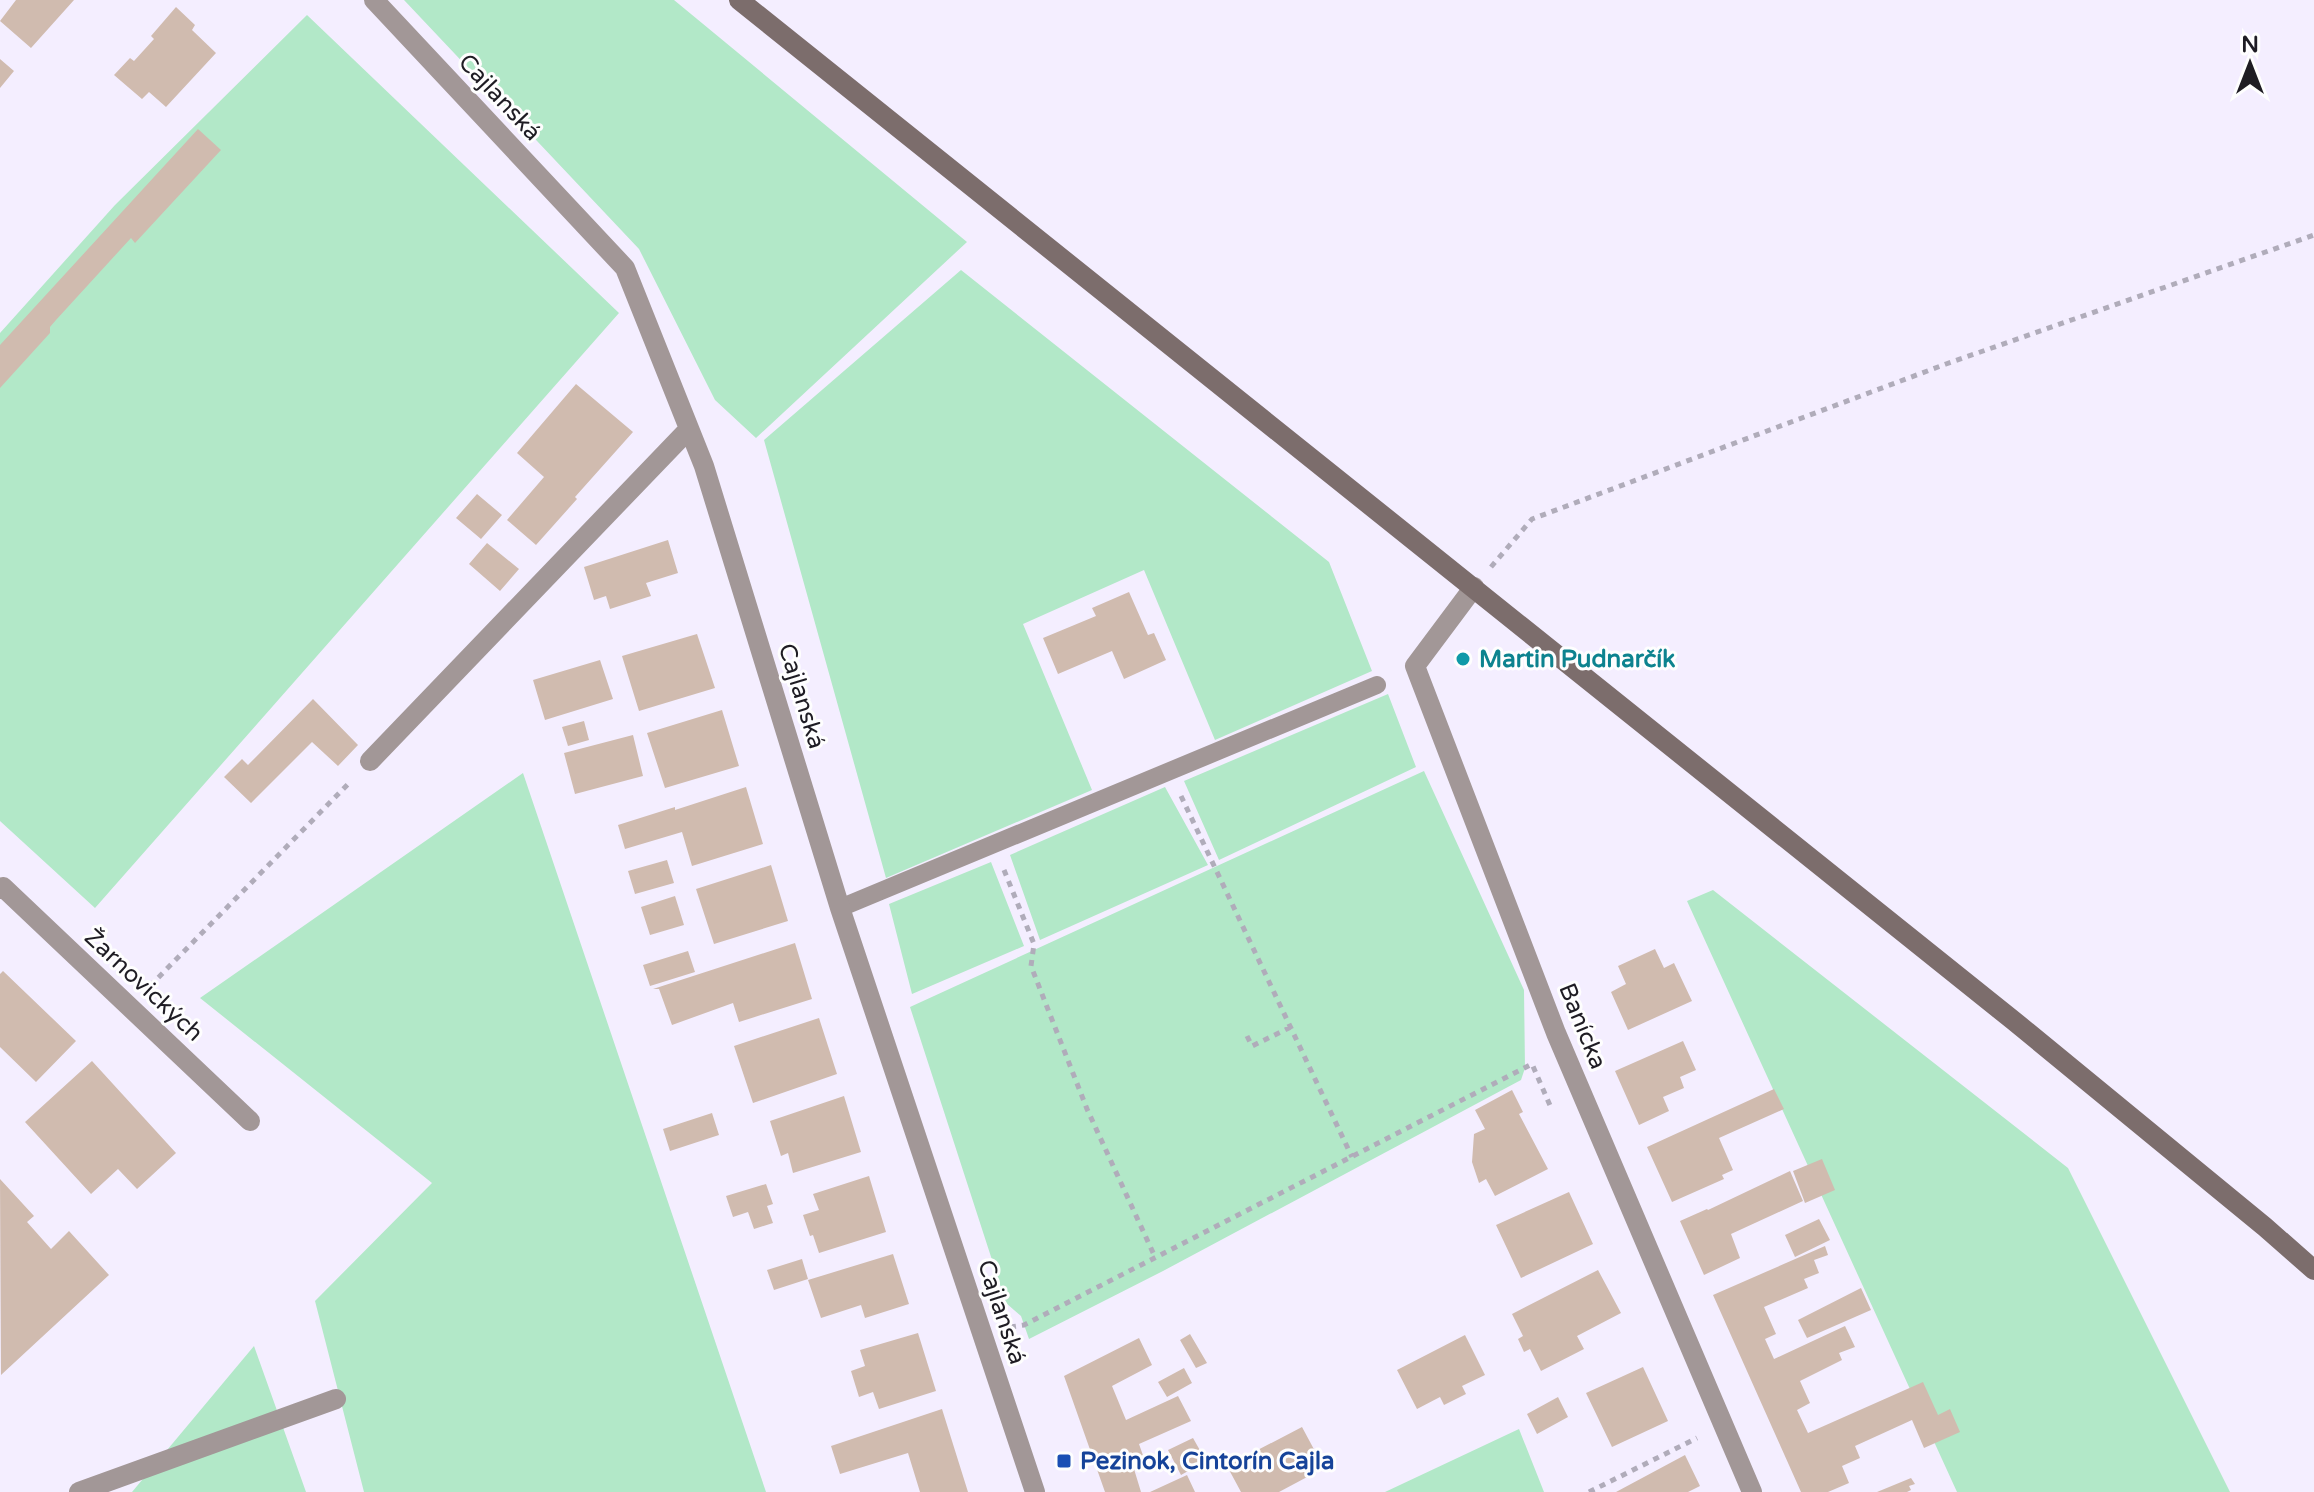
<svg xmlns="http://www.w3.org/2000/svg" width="2314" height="1492" font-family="'Varela Round',sans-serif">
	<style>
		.green { fill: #b2e8c8 }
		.building { fill: #d0bbaf }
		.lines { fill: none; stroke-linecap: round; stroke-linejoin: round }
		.path { stroke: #b0acba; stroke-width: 5; stroke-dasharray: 6 6; stroke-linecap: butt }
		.service { stroke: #a29797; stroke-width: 18 }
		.minor { stroke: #a29797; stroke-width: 20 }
		.secondary { stroke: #7c6d6c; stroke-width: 20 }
		.culture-dot { fill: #0f9aa8; stroke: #fefefe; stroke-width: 3 }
		.transit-dot { fill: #1a4fb4; stroke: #fefefe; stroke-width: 3 }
		.labels { text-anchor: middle; stroke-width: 6; stroke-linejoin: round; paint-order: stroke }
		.street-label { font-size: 24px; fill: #1e1c23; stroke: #fefefe }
		.culture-label { font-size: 24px; font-weight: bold; fill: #0d838f; stroke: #fefefe; text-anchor: start }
		.transit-label { font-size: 24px; font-weight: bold; fill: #164399; stroke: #fefefe; text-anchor: start }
	</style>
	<rect width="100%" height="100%" fill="#f4eeff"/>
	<path class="green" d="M404,0H674L967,242L756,438L715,400L639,249Z
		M307,15L619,313L95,908L0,821V333L115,205Z
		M961,270L1329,562L1372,671L1215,740L1144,570L1023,624L1092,790L886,878L764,440Z
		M1388,694L1416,767L1219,860L1184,781Z
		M1424,771L1524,990L1525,1068L1521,1080L1163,1271L1029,1339L1021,1316L1006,1303L910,1007Z
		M523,773L766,1492H364L315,1301L432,1183L200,998Z
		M1165,787L1208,865L1040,940L1010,855Z
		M991,862L1024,946L912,994L889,904Z
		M1713,890L2068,1168L2230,1492H1957L1687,901Z
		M254,1346L306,1492H132Z
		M1519,1429L1544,1492H1385Z"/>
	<path class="building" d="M16,0H74L31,48L0,21Z
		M176,7L195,25L192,30L216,53L166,107L149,92L142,99L114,75L130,58L134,61L154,39L151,36Z
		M0,59L14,71L0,88Z
		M198,129L221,150L135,243L131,238L56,320L50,327V333L0,388V345Z
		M576,384L633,432L575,497L577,499L536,545L507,520L544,477L517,453Z
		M477,494L502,515L481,539L456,518Z
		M668,540L678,573L646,583L651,596L610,609L606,596L594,600L584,567Z
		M487,543L519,569L500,591L469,564Z
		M1129,592L1148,635L1154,633L1166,660L1124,679L1112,651L1058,674L1043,638L1096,616L1092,608Z
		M697,634L715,688L639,711L622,656Z
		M600,660L613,699L545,720L533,680Z
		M313,699L358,745L338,766L312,742L251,803L224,777L242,759L248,765Z
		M722,710L739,766L665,788L647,733Z
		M584,721L589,740L568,746L562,727Z
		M633,735L643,776L575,794L564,753Z
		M746,787L763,844L692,866L682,832L625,849L618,825L675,807V810Z
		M667,860L674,883L635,894L628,871Z
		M771,865L788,921L714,944L696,889Z
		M675,896L684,925L650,935L641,907Z
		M795,943L812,999L739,1022L733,1003L672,1025L659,989H653Z
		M1655,949L1664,968L1674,963L1692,1001L1628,1030L1611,992L1626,984L1618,966Z
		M688,951L695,972L650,986L643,965Z
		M3,971L76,1041L36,1082L0,1047V974Z
		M819,1018L837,1074L753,1103L734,1046Z
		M1683,1041L1696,1070L1680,1077L1684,1088L1663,1097L1669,1111L1639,1125L1615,1071Z
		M92,1061L176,1153L137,1189L118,1169L91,1194L25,1122Z
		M1774,1089L1784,1109L1719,1138L1733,1170L1722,1175L1724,1179L1672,1202L1647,1147Z
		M1512,1090L1523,1112L1519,1114L1548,1169L1495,1196L1486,1179L1479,1183L1472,1162L1474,1134L1485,1129L1475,1110Z
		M844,1096L861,1152L793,1173L788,1153L781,1156L770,1121Z
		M712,1113L719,1135L670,1151L663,1129Z
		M1822,1159L1835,1190L1805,1203L1793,1171Z
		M1790,1171L1803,1201L1731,1234L1740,1258L1704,1275L1680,1221L1707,1209L1708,1210Z
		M869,1176L886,1232L819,1253L813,1235L810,1236L803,1215L819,1210L813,1194Z
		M0,1179L34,1216L27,1222L51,1249L69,1231L109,1275L1,1375Z
		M766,1184L773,1204L767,1206L773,1223L754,1229L748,1212L733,1217L726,1196Z
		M1569,1192L1593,1244L1521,1278L1496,1225Z
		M1819,1219L1830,1240L1795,1257L1785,1235Z
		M1825,1246L1828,1255L1814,1260L1819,1273L1804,1279L1808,1288L1764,1307L1776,1334L1765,1339L1774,1359L1845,1326L1855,1347L1839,1353L1842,1360L1800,1381L1810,1403L1797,1410L1808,1433L1923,1382L1938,1415L1950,1409L1960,1432L1924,1448L1912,1420L1855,1446L1860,1458L1842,1466L1849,1483L1828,1492H1801L1713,1295Z
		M893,1254L909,1304L865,1318L861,1305L821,1318L808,1280Z
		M802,1259L808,1279L774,1290L767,1270Z
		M1598,1270L1621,1313L1577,1336L1584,1349L1541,1371L1530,1349L1524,1352L1518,1339L1523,1336L1512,1314Z
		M1861,1288L1871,1310L1807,1338L1798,1320Z
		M918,1333L936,1391L879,1409L873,1392L859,1397L851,1371L865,1366L860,1350Z
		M1190,1334L1207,1363L1196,1368L1180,1340Z
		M1465,1335L1485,1375L1462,1386L1466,1394L1444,1405L1440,1397L1417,1409L1397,1370Z
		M1139,1338L1152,1365L1112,1386L1126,1420L1178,1396L1191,1421L1139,1444L1146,1464L1134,1469L1141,1492H1105L1064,1376Z
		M1643,1367L1668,1421L1612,1447L1586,1393Z
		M1184,1368L1192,1383L1167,1397L1158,1382Z
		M1558,1397L1568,1417L1537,1434L1527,1414Z
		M942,1409L968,1492H920L908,1453L840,1474L831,1446Z
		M1302,1427L1324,1468L1279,1492H1241L1227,1466Z
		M1193,1438L1206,1461L1181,1475L1168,1450Z
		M1685,1455L1700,1486L1688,1492H1616Z
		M1187,1475L1195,1492H1150Z
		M1911,1478L1915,1484L1909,1486L1911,1490L1907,1492H1877Z"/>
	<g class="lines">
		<path class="path" d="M1491,567L1532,519L1946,364L2314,235
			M1181,796L1352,1157
			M1004,870L1034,944L1031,966L1087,1109L1155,1257
			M150,986L350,782
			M1247,1036L1252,1046L1291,1027
			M1010,1327L1024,1325L1532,1064L1552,1110
			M1589,1492L1697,1438"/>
		<path class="service" d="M840,908L1377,685"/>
		<path class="minor" d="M374,0L625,268L704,466L840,908L1035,1492
			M1474,587L1415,666L1556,1033L1752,1492
			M370,761L689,429
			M0,889L3,887L250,1121
			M79,1492L336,1399"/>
		<path class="secondary" d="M739,0L2014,1021L2265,1227L2314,1270"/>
	</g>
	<circle class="culture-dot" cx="1463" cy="659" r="8"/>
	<rect class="transit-dot" x="1056" y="1453" width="16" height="16" rx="4"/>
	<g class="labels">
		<g class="street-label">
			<text transform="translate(500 97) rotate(47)" y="8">Cajlanská</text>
			<text transform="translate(802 696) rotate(73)" y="8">Cajlanská</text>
			<text transform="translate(144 985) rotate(43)" y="8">Žarnovických</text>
			<text transform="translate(1583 1026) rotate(68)" y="8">Banícka</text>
			<text transform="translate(1002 1312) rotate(72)" y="8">Cajlanská</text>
		</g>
		<g class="culture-label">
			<text x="1479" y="667">Martin Pudnarčík</text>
		</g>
		<g class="transit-label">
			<text x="1080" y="1469">Pezinok, Cintorín Cajla</text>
		</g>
	</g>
	<g transform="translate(2250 64)" stroke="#fefefe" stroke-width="6" paint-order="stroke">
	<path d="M0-6L14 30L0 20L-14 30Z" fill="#1e1c23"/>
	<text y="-12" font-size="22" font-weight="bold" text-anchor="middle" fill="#1e1c23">N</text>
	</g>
</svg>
